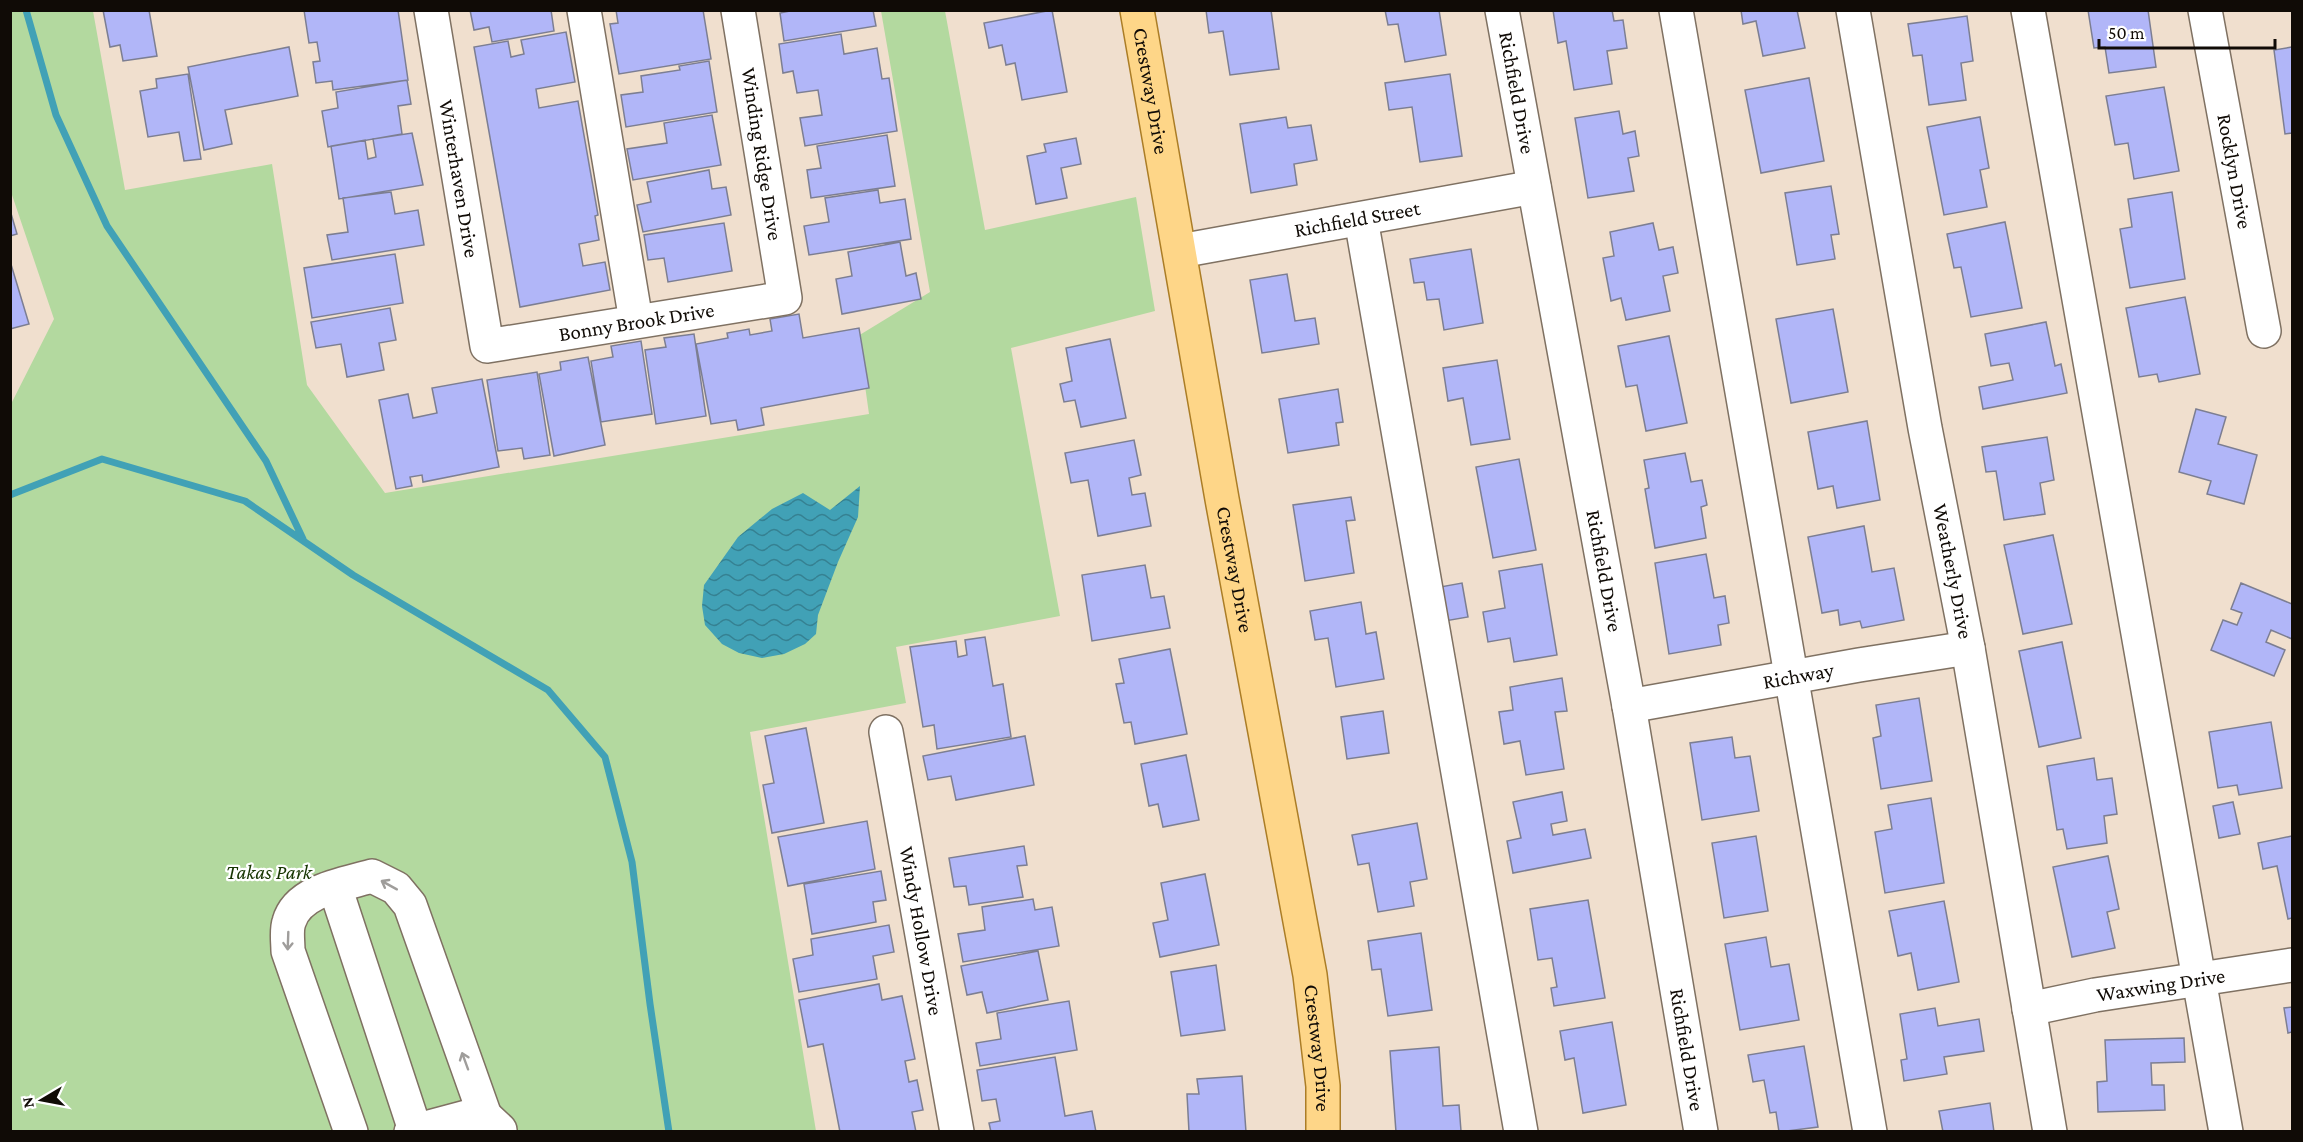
<svg xmlns="http://www.w3.org/2000/svg" width="2303" height="1142" font-family="'Crimson Pro',serif">
	<style>
		.green { fill: #b3d99f }
		.water { fill: url(#water-waves) }
		.lines { fill: none; stroke-linecap: round; stroke-linejoin: round }
		.stream { stroke: #41a1b6; stroke-width: 7 }
		.building { fill: #b1b6f8; stroke: #7c7e92; stroke-width: 1.5 }
		.minor-casing { stroke: #7f7162; stroke-width: 36 }
		.major-casing { stroke: #ab7d26; stroke-width: 36 }
		.minor { stroke: #fff; stroke-width: 33 }
		.major { stroke: #fed688; stroke-width: 33 }
		.oneway { stroke: #9f9d9b }
		.labels { text-anchor: middle; stroke-width: 4.5; stroke-linejoin: round; paint-order: stroke }
		.street-label { font-size: 21px; fill: #100b06; stroke: #fff }
		.park-label { font-size: 21px; font-style: italic; fill: #163500; stroke: #fff }
	</style>
	<defs>
		<pattern id="water-waves" width="16" height="10" patternUnits="userSpaceOnUse" patternTransform="scale(1.5)"><rect width="16" height="10" fill="#41a1b6"/><path d="M0 5q4-4 8 0t8 0" fill="none" stroke="#358192"/></pattern>
	</defs>
	<rect width="100%" height="100%" fill="#f0dfce"/>
	<path class="green" d="M11,11H93L125,190L272,164L307,385L385,493L869,414L858,336L930,292L881,11H945L985,230L1136,197L1155,311L1011,348L1060,616L896,647L906,703L750,732L816,1131H11L10,406L54,319L11,192Z"/>
	<path class="water" d="M860,486L858,517L838,562L818,615L816,634L805,644L784,654L762,658L739,653L722,644L705,625L702,606L704,585L738,537L772,509L803,493L830,510Z"/>
	<g class="lines">
		<path class="stream" d="M26,10L56,115L107,226L266,461L303,539
			M10,495L102,459L245,501L353,575L548,690L605,757L632,862L650,1004L669,1132"/>
	</g>
	<path class="building" d="M103,10H149L157,56L123,61L120,45L110,47Z
		M304,10H398L408,80L333,90L332,81L316,83L313,62L320,61L317,42L309,43Z
		M470,10H551L554,31L492,42L489,27L474,30Z
		M616,10H703L711,59L619,74L610,24L618,23Z
		M795,10H873L876,26L784,41L780,13Z
		M1052,10L1067,92L1022,100L1015,63L1006,65L1002,45L989,48L984,23Z
		M1206,10H1271L1279,69L1230,75L1223,31L1209,33Z
		M1385,10H1439L1446,55L1405,62L1398,24L1388,25Z
		M1553,10H1612L1614,21L1623,20L1627,48L1607,51L1612,84L1574,90L1566,41L1558,43Z
		M1741,10H1797L1805,48L1763,56L1756,21L1743,24Z
		M2088,10H2148L2156,67L2109,73L2105,47L2094,48Z
		M1967,16L1973,61L1961,63L1966,100L1929,105L1922,55L1913,56L1908,24Z
		M566,32L575,82L536,89L539,108L578,101L598,215L595,216L599,240L579,244L583,266L605,262L610,290L520,307L474,47L508,41L511,57L524,54L521,40Z
		M841,34L844,54L877,48L882,79L889,78L897,131L805,146L800,118L822,115L818,90L797,93L793,71L783,73L779,44Z
		M289,47L298,96L225,110L232,144L204,150L188,67Z
		M2292,47V133L2285,134L2274,50Z
		M709,61L717,112L626,127L621,95L643,92L641,76L680,70L679,66Z
		M188,74L201,159L184,161L179,132L148,137L140,91L157,88L156,79Z
		M1450,74L1462,156L1420,162L1412,107L1389,110L1385,83Z
		M1809,78L1824,161L1761,173L1745,90Z
		M407,80L411,104L398,106L402,134L328,147L322,111L338,108L336,92Z
		M2164,87L2179,171L2134,179L2128,143L2115,145L2106,96Z
		M1619,111L1623,134L1635,131L1639,156L1628,158L1634,191L1588,198L1575,118Z
		M712,115L721,165L633,180L627,149L667,143L664,123Z
		M1286,117L1288,128L1311,125L1317,160L1294,164L1297,185L1251,193L1240,124Z
		M1980,117L1989,168L1980,170L1987,207L1944,215L1927,127Z
		M412,133L423,185L339,199L331,146L365,140L368,159L376,157L373,139Z
		M887,135L895,186L811,198L807,170L821,168L817,146Z
		M1076,138L1081,164L1061,168L1067,198L1036,204L1027,156L1046,152L1044,144Z
		M709,170L712,189L726,187L731,215L643,232L637,205L651,202L647,182Z
		M1831,186L1839,234L1831,235L1835,259L1797,265L1785,193Z
		M878,190L880,203L905,199L911,239L809,255L804,226L829,222L825,198Z
		M391,192L395,214L418,210L424,245L332,260L327,235L348,232L343,198Z
		M2172,192L2185,279L2130,288L2120,229L2132,227L2128,199Z
		M10,210L17,234L10,236Z
		M2005,222L2022,308L1971,317L1961,267L1954,268L1947,234Z
		M724,223L732,271L668,282L664,258L648,260L644,235Z
		M1653,223L1659,250L1673,247L1678,273L1663,276L1670,311L1626,320L1621,298L1611,301L1603,258L1614,256L1610,232Z
		M900,242L906,276L916,273L921,299L842,314L836,279L852,276L848,252Z
		M1471,249L1483,323L1444,330L1439,299L1427,300L1424,282L1414,283L1410,259Z
		M395,254L403,303L312,318L304,268Z
		M10,261L29,324L10,329Z
		M1287,274L1295,321L1315,318L1319,344L1262,353L1250,280Z
		M2185,297L2200,374L2159,382L2157,374L2139,377L2126,308Z
		M390,308L396,340L379,343L384,370L347,377L341,344L316,348L311,322Z
		M1833,309L1848,392L1791,403L1776,319Z
		M799,314L803,338L859,328L869,388L761,408L764,425L738,430L736,420L711,424L696,344L728,338L727,333L749,329L750,335L772,331L770,319Z
		M2046,322L2055,366L2061,364L2067,393L1983,409L1979,387L2013,380L2009,363L1991,366L1985,334Z
		M694,334L706,416L656,424L645,350L666,347L664,338Z
		M1669,336L1687,423L1646,431L1637,385L1626,387L1618,346Z
		M1110,339L1126,418L1081,427L1075,400L1064,402L1060,384L1072,381L1066,348Z
		M641,341L652,414L601,422L591,361L613,357L611,346Z
		M588,357L605,445L554,456L539,374L561,370L560,362Z
		M1497,360L1510,439L1471,445L1463,398L1448,401L1443,368Z
		M537,372L550,455L524,459L522,448L498,451L487,380Z
		M482,379L499,467L423,482L422,475L410,477L412,486L396,489L379,400L408,394L413,418L437,413L432,388Z
		M1338,389L1343,422L1336,423L1339,445L1288,453L1279,399Z
		M2196,409L2226,417L2218,444L2257,455L2244,504L2207,494L2211,481L2179,472Z
		M1867,421L1880,500L1837,508L1833,486L1818,489L1808,432Z
		M2047,437L2054,480L2040,483L2045,514L2004,520L1996,471L1986,472L1982,447Z
		M1134,440L1141,475L1129,478L1132,495L1145,493L1151,526L1098,536L1088,480L1071,483L1065,453Z
		M1685,453L1691,482L1702,480L1707,505L1701,507L1706,538L1655,548L1645,489L1649,488L1644,460Z
		M1519,459L1536,550L1493,558L1476,467Z
		M1351,497L1355,520L1346,521L1354,573L1305,581L1293,505Z
		M1864,526L1872,572L1894,568L1904,620L1862,628L1860,621L1840,625L1838,610L1822,613L1808,537Z
		M2053,535L2072,624L2023,634L2004,545Z
		M1706,554L1714,598L1725,596L1729,623L1718,625L1721,645L1669,654L1655,563Z
		M1542,564L1557,655L1514,662L1510,638L1488,642L1483,612L1505,608L1499,571Z
		M1145,565L1151,598L1164,596L1170,628L1092,641L1082,575Z
		M1462,583L1468,617L1445,621L1440,587Z
		M2241,583L2292,604V639L2271,630L2266,642L2285,650L2274,676L2211,650L2223,620L2237,625L2242,613L2231,609Z
		M1361,602L1366,634L1376,632L1384,679L1336,687L1328,638L1315,640L1310,611Z
		M985,637L993,686L1003,684L1011,737L937,749L934,725L923,727L910,647L956,641L958,657L967,655L965,640Z
		M2062,642L2081,738L2039,747L2019,651Z
		M1170,649L1187,734L1135,744L1131,722L1124,723L1116,684L1124,683L1119,659Z
		M1562,678L1567,711L1555,712L1564,769L1526,775L1520,741L1504,744L1499,712L1513,710L1510,687Z
		M1919,698L1932,781L1881,789L1873,738L1881,736L1876,705Z
		M1383,711L1389,753L1347,759L1341,717Z
		M2271,722L2282,788L2239,795L2237,785L2218,788L2209,732Z
		M806,728L824,823L772,833L763,785L774,783L765,736Z
		M1025,736L1034,785L956,800L951,776L928,780L923,756Z
		M1732,737L1735,758L1750,756L1759,811L1702,820L1690,743Z
		M1186,755L1199,820L1163,827L1158,804L1149,806L1141,764Z
		M2094,758L2097,780L2112,778L2117,814L2104,816L2107,843L2067,849L2063,829L2057,830L2047,766Z
		M1562,792L1567,821L1551,824L1553,835L1585,829L1591,858L1513,873L1507,841L1521,838L1513,802Z
		M1931,798L1944,883L1885,893L1875,832L1892,829L1888,805Z
		M2233,802L2240,834L2219,838L2213,806Z
		M867,821L875,869L788,886L778,837Z
		M1417,823L1427,879L1410,882L1414,906L1378,912L1369,863L1358,865L1352,835Z
		M1756,836L1768,911L1724,918L1712,843Z
		M2292,836V918L2288,919L2277,866L2263,869L2258,843Z
		M1024,846L1027,865L1017,866L1023,897L969,905L966,886L954,887L949,858Z
		M2108,856L2119,909L2107,912L2115,948L2072,957L2053,867Z
		M881,871L886,900L873,902L876,922L812,934L804,884Z
		M1205,874L1219,945L1160,957L1153,923L1168,920L1161,883Z
		M1033,899L1035,910L1052,907L1059,946L963,962L958,934L985,930L982,907Z
		M1588,900L1605,998L1554,1006L1551,988L1557,987L1552,958L1538,960L1530,909Z
		M1944,901L1959,982L1918,990L1911,953L1898,956L1889,911Z
		M889,925L894,952L873,956L877,979L799,992L793,959L813,955L811,939Z
		M1421,933L1432,1010L1388,1016L1381,969L1372,970L1368,941Z
		M1766,937L1771,967L1789,964L1799,1020L1740,1030L1725,944Z
		M1038,951L1048,1000L987,1013L982,992L967,995L961,966Z
		M1216,965L1225,1030L1181,1036L1171,972Z
		M879,984L882,1000L902,996L915,1059L905,1061L909,1082L917,1080L923,1110L912,1112L916,1132H840L823,1044L808,1047L799,1000Z
		M1069,1001L1077,1050L980,1066L976,1043L1001,1039L997,1013Z
		M2292,1007V1032L2288,1033L2284,1008Z
		M1935,1008L1938,1026L1979,1019L1984,1051L1944,1057L1947,1074L1904,1081L1901,1060L1907,1059L1900,1014Z
		M1612,1022L1626,1105L1583,1113L1574,1058L1565,1060L1560,1031Z
		M2184,1038L2185,1062L2151,1063L2152,1085H2164L2165,1110L2098,1112L2097,1082L2107,1081L2105,1040Z
		M1804,1046L1818,1127L1779,1132L1776,1112L1770,1113L1764,1080L1753,1082L1748,1055Z
		M1439,1047L1443,1106L1459,1105L1461,1131L1396,1132L1390,1051Z
		M1055,1057L1065,1116L1092,1111L1096,1132H991L989,1123L1000,1121L996,1099L982,1101L977,1070Z
		M1242,1076L1246,1132H1189L1187,1094H1199L1197,1079Z
		M1990,1103L1994,1132H1943L1939,1111Z"/>
	<g class="lines">
		<g class="minor-casing">
			<g id="minor">
				<path id="s1" d="M431,10L487,346L785,298L738,10"/>
				<path d="M584,10L636,321"/>
				<path id="s2" d="M1502,10L1629,706L1701,1132"/>
				<path d="M1676,10L1870,1132"/>
				<path id="s3" d="M1853,10L1925,428L1968,648L2050,1132"/>
				<path d="M2028,10L2226,1132"/>
				<path id="s4" d="M2205,10L2264,331"/>
				<path d="M1361,219L1521,1132"/>
				<path id="s5" d="M1180,251L1534,187"/>
				<path id="s6" d="M1629,706L1859,665L1968,648"/>
				<path id="s7" d="M886,732L957,1132"/>
				<path d="M335,887L415,1130"/>
				<path id="s8" d="M2029,1009L2095,995L2292,965"/>
				<path d="M351,1132L288,951C288,942 286,930 289,922C298,890 345,884 372,876L396,888L410,905L485,1116"/>
				<path d="M411,1132L467,1117L485,1116L500,1130"/>
			</g>
		</g>
		<g class="major-casing">
			<g id="major">
				<path id="s9" d="M1137,10L1222,499L1310,975L1323,1086V1132"/>
			</g>
		</g>
		<use href="#minor" class="minor"/>
		<use href="#major" class="major"/>
	</g>
	<defs><path id="oneway-shaft" d="M-6 0H5M1.5-3L5.5 0L1.5 3" fill="none" stroke-width="1.6" stroke-linecap="round" stroke-linejoin="round" transform="scale(1.5)"/></defs>
	<g class="oneway">
		<use href="#oneway-shaft" transform="translate(389 885) rotate(-151)"/>
		<use href="#oneway-shaft" transform="translate(288 941) rotate(92)"/>
		<use href="#oneway-shaft" transform="translate(465 1061) rotate(-110)"/>
	</g>
	<g class="labels">
		<g class="street-label">
			<text dy="7" stroke="none"><textPath href="#s9" startOffset="82">Crestway Drive</textPath></text>
			<text dy="7" stroke="none"><textPath href="#s2" startOffset="84">Richfield Drive</textPath></text>
			<text transform="translate(762 154) rotate(81)" y="7">Winding Ridge Drive</text>
			<text dy="7" stroke="none"><textPath href="#s4" startOffset="164">Rocklyn Drive</textPath></text>
			<text dy="7" stroke="none"><textPath href="#s1" startOffset="171">Winterhaven Drive</textPath></text>
			<text dy="7" stroke="none"><textPath href="#s5" startOffset="180">Richfield Street</textPath></text>
			<text dy="7" stroke="none"><textPath href="#s1" startOffset="492">Bonny Brook Drive</textPath></text>
			<text dy="7" stroke="none"><textPath href="#s9" startOffset="568">Crestway Drive</textPath></text>
			<text dy="7" stroke="none"><textPath href="#s2" startOffset="570">Richfield Drive</textPath></text>
			<text dy="7" stroke="none"><textPath href="#s3" startOffset="570">Weatherly Drive</textPath></text>
			<text dy="7" stroke="none"><textPath href="#s6" startOffset="172">Richway</textPath></text>
			<text dy="7" stroke="none"><textPath href="#s7" startOffset="202">Windy Hollow Drive</textPath></text>
			<text dy="7" stroke="none"><textPath href="#s8" startOffset="134">Waxwing Drive</textPath></text>
			<text dy="7" stroke="none"><textPath href="#s9" startOffset="1054">Crestway Drive</textPath></text>
			<text dy="7" stroke="none"><textPath href="#s2" startOffset="1056">Richfield Drive</textPath></text>
		</g>
		<g class="park-label">
			<text x="269" y="879">Takas Park</text>
		</g>
	</g>
	<rect width="2303" height="1142" fill="none" stroke="#100b06" stroke-width="24"/>
	<g transform="translate(42 1100) rotate(260)" stroke="#ffffff" stroke-width="4.5" paint-order="stroke">
	<path d="M0-4.5L10 22L0 15L-10 22Z" fill="#100b06"/>
	<text y="-9" font-size="16" font-weight="bold" text-anchor="middle" fill="#100b06">N</text>
	</g>
	<path d="M2099 39v9h176v-9" fill="none" stroke="#100b06" stroke-width="3"/>
	<text x="2108" y="39" font-size="18" fill="#100b06" stroke="#ffffff" stroke-width="4.5" paint-order="stroke">50 m</text>
</svg>
